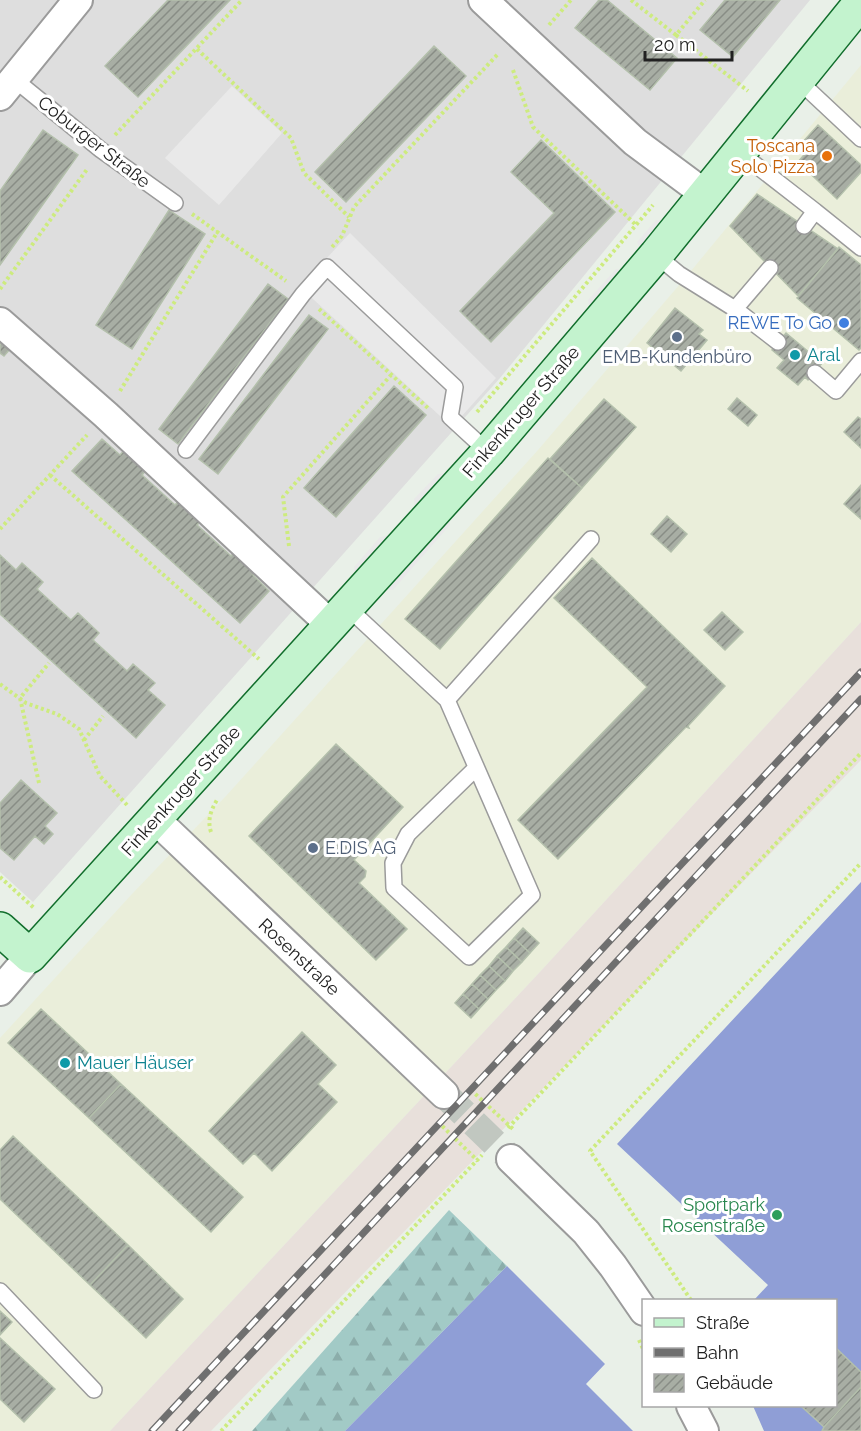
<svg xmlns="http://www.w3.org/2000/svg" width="861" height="1431" font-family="Raleway,sans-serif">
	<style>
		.residential { fill: #dedede }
		.commercial { fill: #eaeeda }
		.railway { fill: #e8e0db }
		.forest { fill: url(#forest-firs) }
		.pitch { fill: #8f9ed6 }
		.parking { fill: #e9e9e9 }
		.building { fill: url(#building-hatch); stroke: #b4c0ac; stroke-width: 1.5 }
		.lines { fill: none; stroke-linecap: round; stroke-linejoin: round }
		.street-tunnel { stroke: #c1c7c0; stroke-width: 28; stroke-dasharray: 28 14; stroke-linecap: butt }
		.lane-casing { stroke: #9b9b9b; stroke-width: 18 }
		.street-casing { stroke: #9b9b9b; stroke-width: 32 }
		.secondary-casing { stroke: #116e2c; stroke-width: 36 }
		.path { stroke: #cdeb7e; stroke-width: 4; stroke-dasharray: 3 3; stroke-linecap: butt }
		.lane { stroke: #fff; stroke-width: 15 }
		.street { stroke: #fff; stroke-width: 28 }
		.secondary { stroke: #c3f3ce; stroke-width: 33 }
		.rail-casing { stroke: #6f6f6f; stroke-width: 7 }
		.rail { stroke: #fff; stroke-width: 4.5; stroke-dasharray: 14; stroke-linecap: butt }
		.food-dot { fill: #e8710a; stroke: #fff; stroke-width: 2 }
		.shop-dot { fill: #3f7fe0; stroke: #fff; stroke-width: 2 }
		.service-dot { fill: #5c6f8a; stroke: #fff; stroke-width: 2 }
		.culture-dot { fill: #0f9aa8; stroke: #fff; stroke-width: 2 }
		.leisure-dot { fill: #2e9e5b; stroke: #fff; stroke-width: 2 }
		.labels { text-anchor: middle; stroke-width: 6; stroke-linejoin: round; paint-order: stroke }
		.street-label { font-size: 18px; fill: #212121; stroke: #fff }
		.food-label { font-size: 18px; fill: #c56008; stroke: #fff; text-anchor: end }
		.shop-label { font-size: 18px; fill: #366cbe; stroke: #fff; text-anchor: end }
		.culture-label { font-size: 18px; fill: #0d838f; stroke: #fff; text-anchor: start }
		.service-label { font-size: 18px; fill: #4e5e75; stroke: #fff }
		.leisure-label { font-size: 18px; fill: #27864d; stroke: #fff; text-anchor: end }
	</style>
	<defs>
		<pattern id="forest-firs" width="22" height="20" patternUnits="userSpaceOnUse" patternTransform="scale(1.5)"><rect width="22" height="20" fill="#a2cac6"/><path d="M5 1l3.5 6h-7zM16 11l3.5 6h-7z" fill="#8badaa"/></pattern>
		<pattern id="building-hatch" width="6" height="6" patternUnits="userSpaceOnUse" patternTransform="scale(1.5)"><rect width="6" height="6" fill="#a8aea4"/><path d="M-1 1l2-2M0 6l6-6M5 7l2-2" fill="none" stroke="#888d85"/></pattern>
	</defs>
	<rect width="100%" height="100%" fill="#e9f0e8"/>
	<path class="residential" d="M0,0H810L500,378L33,902L0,872Z"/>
	<path class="commercial" d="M861,65V622L539,973L110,1431H0V1038L132,894L226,796L538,450L686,277Z"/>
	<path class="railway" d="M861,622V760L211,1431H110L539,973Z"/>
	<path class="forest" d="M449,1210L507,1266L345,1431H252Z"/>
	<path class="pitch" d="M861,882V1431H764L753,1406H836V1300H754L768,1285L617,1144Z
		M507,1266L605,1364L586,1384L633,1431H345Z"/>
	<path class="parking" d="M232,86L282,133L219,205L165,158Z
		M656,220L666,221L641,251L637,242Z
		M350,233L496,378L452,427L300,287Z
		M616,269L624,271L590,311L588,300Z
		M453,472L415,515L414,499L438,474Z
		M448,513L450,525L393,590L380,589Z
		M397,534L355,581L354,567L380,537Z"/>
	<path class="building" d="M168,0H230L138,97L105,66Z
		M599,0H607L677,58L650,90L575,28Z
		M725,0H780L733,57L700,30Z
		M434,46L466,76L346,202L315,172Z
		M818,125L861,165V172L837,199L798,162L809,149L802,143Z
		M43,130L78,155L0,265V191Z
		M541,140L615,212L491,342L460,311L554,213L511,172Z
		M757,194L838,249L798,296L730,226Z
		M169,210L205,234L132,349L96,325Z
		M839,247L861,265V348L859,350L797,298Z
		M268,284L288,299L178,444L159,429Z
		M675,308L703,330L699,334L707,340L681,371L647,343Z
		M309,315L328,329L218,474L199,459Z
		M786,333L822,363L808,380L805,377L798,385L777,368L784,360L772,350Z
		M2,342L10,349L4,356L0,353V345Z
		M394,386L426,415L336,517L304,488Z
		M737,398L757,415L748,426L728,409Z
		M604,399L636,427L582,488L550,459Z
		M858,417L861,419V448L844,432Z
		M102,439L120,455L126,448L148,468L142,475L175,505L181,498L203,519L197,525L231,556L237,549L259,568L253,575L269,591L240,623L72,471Z
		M548,458L582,488L440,649L405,619Z
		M861,485V519L844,504Z
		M667,516L687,534L671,552L651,534Z
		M0,555L16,570L22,563L43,582L37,589L71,620L78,613L99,633L93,640L127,671L133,664L155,683L148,690L165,705L136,738L0,614Z
		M592,558L725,686L688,726L689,728L686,727L558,859L518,820L647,687L554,598Z
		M722,612L743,632L725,650L704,630Z
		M336,744L403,807L354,860L366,871L365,877L359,883L407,929L376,960L249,836Z
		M21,780L57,813L45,826L53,834L44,844L35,836L14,860L0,848V803Z
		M523,928L539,943L530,953L514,938Z
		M514,938L530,953L522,962L506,947Z
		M506,947L522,962L513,971L497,956Z
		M497,956L513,971L505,981L489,966Z
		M489,966L505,981L496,990L480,975Z
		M480,975L496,990L488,999L472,984Z
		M472,984L488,999L479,1009L463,994Z
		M463,994L479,1009L471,1018L455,1003Z
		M41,1009L121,1084L89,1118L8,1043Z
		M302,1032L336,1065L318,1084L337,1102L272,1171L254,1153L243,1164L209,1131Z
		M121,1084L243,1197L211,1232L89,1118Z
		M13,1136L128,1245L90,1285L0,1199V1150Z
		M128,1245L183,1299L146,1338L90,1285Z
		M0,1311L12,1322L0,1335Z
		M0,1338L55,1389L24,1422L0,1399Z
		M836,1348L861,1372V1387L824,1427L801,1406H836Z
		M861,1387V1431H822L824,1427Z"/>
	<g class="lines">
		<path class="street-tunnel" d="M444,1094L511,1159"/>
		<g class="lane-casing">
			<path id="lane" d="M14,79L101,150L175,203
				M798,80L861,139
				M739,152L815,211L804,226
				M815,211L861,248
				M656,255L679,274L735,309L770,268
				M735,309L778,342
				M815,373L836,391L861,361
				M186,450L303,294L327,267L455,387L450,417L488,452
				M347,607L447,700L532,895L469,957L394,888L393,863L408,834L476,768
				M447,700L591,539
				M0,1291L94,1390"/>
		</g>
		<g class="street-casing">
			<path id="street" d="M483,0L635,142L705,194
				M0,96L78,0
				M0,322L106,415L331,625
				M155,819L444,1094
				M0,991L30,956
				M511,1159L586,1232L613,1266L644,1311
				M691,1406L704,1431"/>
		</g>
		<g class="secondary-casing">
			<path id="secondary" d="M0,929L30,956L488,452L656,255L861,2"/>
		</g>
		<path class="path" d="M631,0L676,35L705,0
			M549,25L571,0
			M676,35L748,91
			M197,49L291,138L304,173L349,217
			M513,70L533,127L636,225
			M115,135L242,0
			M192,214L286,281
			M332,247L342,236L354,207L498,54
			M0,289L88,168
			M319,309L429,409
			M120,391L218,231
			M477,412L653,205
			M50,475L259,659
			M0,529L87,435
			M289,546L283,497L391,375
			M0,684L26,703L57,714L79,729L100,776L127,805
			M84,740L103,716
			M39,783L20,698L49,663
			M211,832C207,820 211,810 217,800
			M0,877L34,908
			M471,1090L514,1130
			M438,1122L478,1161
			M508,1128L861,753
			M691,1300L590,1151L861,863
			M639,1340L644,1351
			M221,1431L482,1155"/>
		<use href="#lane" class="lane"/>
		<use href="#street" class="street"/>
		<use href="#secondary" class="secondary"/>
		<g class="rail-casing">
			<path id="rail" d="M152,1431L861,672
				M179,1431L861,699"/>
		</g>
		<use href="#rail" class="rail"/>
	</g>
	<circle class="food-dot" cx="827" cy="156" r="6"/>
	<circle class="shop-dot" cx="844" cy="323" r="6"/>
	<g class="service-dot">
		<circle cx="677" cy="337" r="6"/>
		<circle cx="313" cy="848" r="6"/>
	</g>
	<g class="culture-dot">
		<circle cx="795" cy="355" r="6"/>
		<circle cx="65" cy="1063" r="6"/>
	</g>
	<circle class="leisure-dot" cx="777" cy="1215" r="6"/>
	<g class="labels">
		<g class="street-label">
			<text transform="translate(94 142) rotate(38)" y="6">Coburger Straße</text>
			<text transform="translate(521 412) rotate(-49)" y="6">Finkenkruger Straße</text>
			<text transform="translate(181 791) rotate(-48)" y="6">Finkenkruger Straße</text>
			<text transform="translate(299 957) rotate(43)" y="6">Rosenstraße</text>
		</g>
		<g class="food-label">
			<text x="815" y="152">Toscana<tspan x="815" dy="21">Solo Pizza</tspan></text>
		</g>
		<g class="shop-label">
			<text x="832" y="329">REWE To Go</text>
		</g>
		<g class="culture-label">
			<text x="807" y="361">Aral</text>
			<text x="77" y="1069">Mauer Häuser</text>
		</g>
		<g class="service-label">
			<text x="677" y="363">EMB-Kundenbüro</text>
			<text x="325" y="854" text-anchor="start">E.DIS AG</text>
		</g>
		<g class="leisure-label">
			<text x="765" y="1211">Sportpark<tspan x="765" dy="21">Rosenstraße</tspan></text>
		</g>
	</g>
	<rect x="642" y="1299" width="195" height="108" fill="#ffffff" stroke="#a6a6a6" stroke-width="1.5"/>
	<rect x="654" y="1318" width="30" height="9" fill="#c3f3ce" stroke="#a6a6a6" stroke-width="1.5"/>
	<text x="696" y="1329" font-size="18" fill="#212121">Straße</text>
	<rect x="654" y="1348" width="30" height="9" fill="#6f6f6f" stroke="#a6a6a6" stroke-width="1.5"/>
	<text x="696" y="1359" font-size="18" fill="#212121">Bahn</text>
	<rect x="654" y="1374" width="30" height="18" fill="url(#building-hatch)" stroke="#a6a6a6" stroke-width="1.5"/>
	<text x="696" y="1389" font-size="18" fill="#212121">Gebäude</text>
	<path d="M645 51v9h87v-9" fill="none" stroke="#212121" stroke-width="3"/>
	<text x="654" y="51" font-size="18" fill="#212121" stroke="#ffffff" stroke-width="4.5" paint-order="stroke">20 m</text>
</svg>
